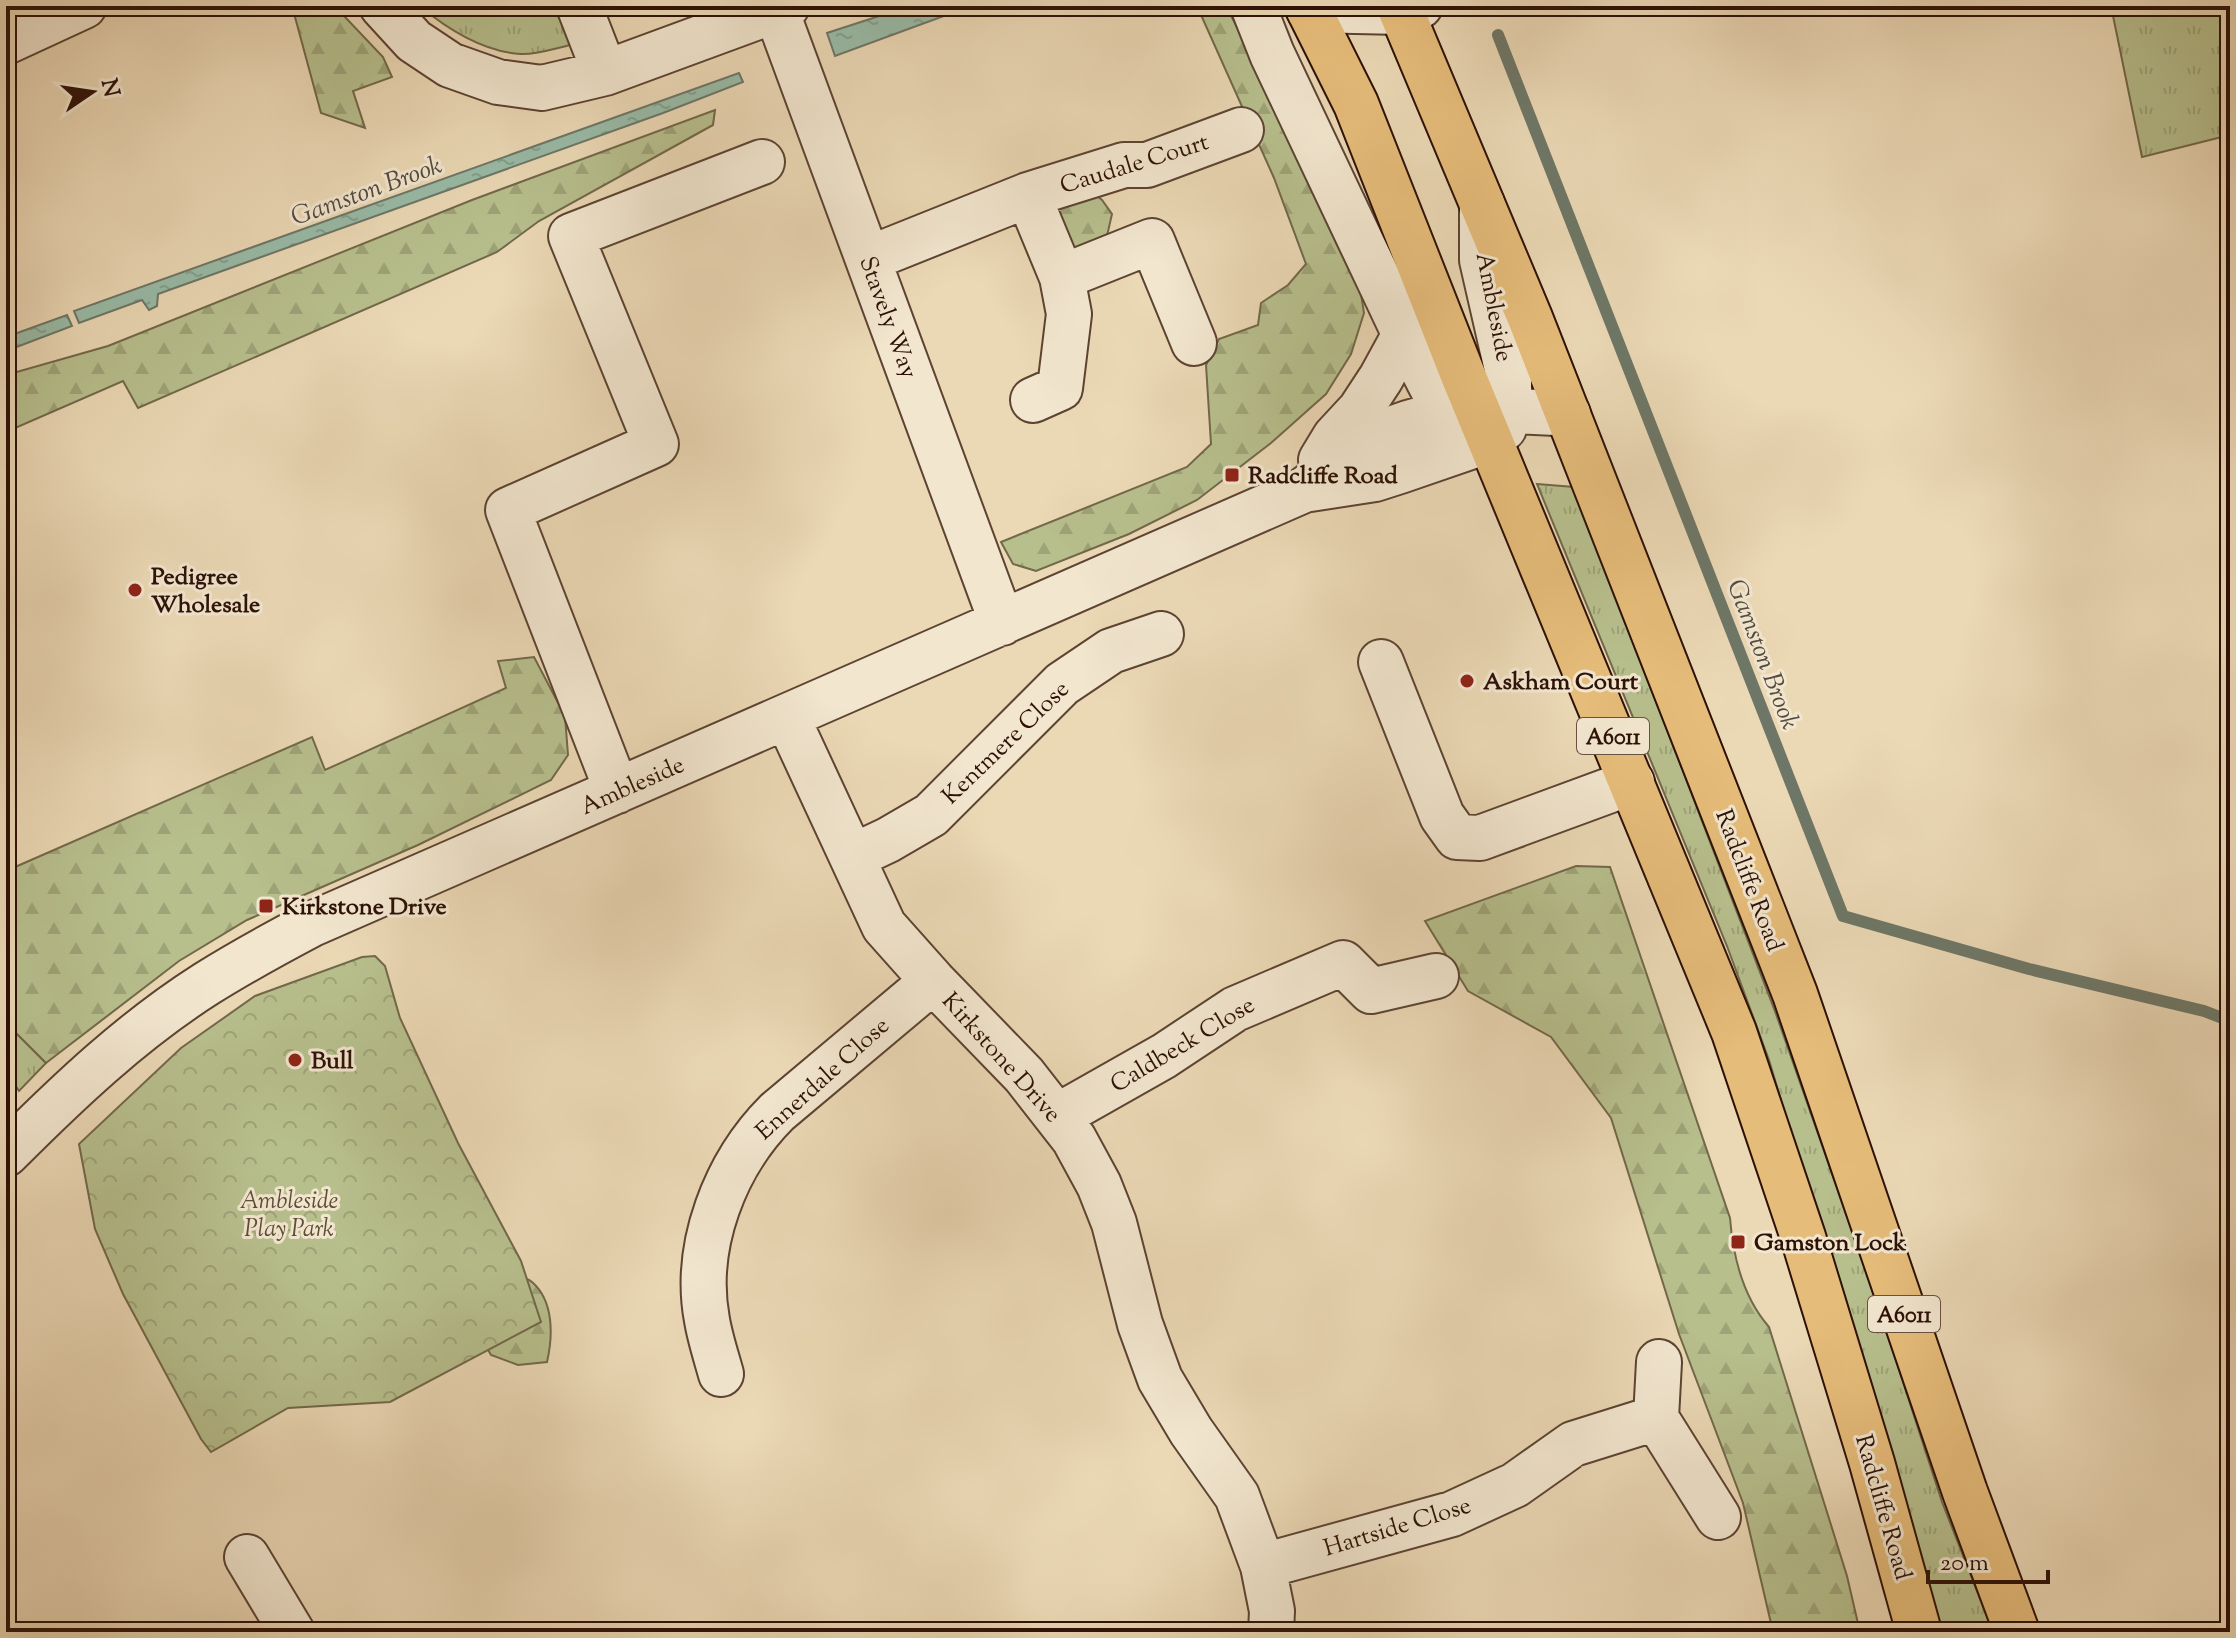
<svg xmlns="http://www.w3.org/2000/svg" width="2236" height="1638" font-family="'Sorts Mill Goudy',serif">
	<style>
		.grass { fill: url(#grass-tufts); stroke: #72684a; stroke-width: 2 }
		.forest { fill: url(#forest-firs); stroke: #72684a; stroke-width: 2 }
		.park { fill: url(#park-crowns); stroke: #72684a; stroke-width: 2 }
		.water { fill: url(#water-ripples); stroke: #6e7767; stroke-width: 2 }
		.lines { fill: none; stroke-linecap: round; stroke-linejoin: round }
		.stream { stroke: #6e7767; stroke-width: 12 }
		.minor-casing { stroke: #5c4332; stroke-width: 48 }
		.highway-casing { stroke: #2d1107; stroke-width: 48 }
		.minor { stroke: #f2e6cf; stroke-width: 44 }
		.highway { stroke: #e6bc7a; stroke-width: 44 }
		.poi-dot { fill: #8f2418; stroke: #f2e6cf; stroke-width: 3 }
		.labels { text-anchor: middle; stroke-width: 6; stroke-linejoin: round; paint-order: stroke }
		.shield { fill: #f2e6cf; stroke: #685143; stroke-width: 2 }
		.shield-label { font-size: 22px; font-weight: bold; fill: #2d1107 }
		.street-label { font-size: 24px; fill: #2d1107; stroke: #f2e6cf }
		.poi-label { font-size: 24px; font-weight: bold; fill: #2d1107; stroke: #f2e6cf; text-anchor: start }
		.park-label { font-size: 24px; font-style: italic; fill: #5d4e36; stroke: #f2e6cf }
		.water-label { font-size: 26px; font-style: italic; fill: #534c3f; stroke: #f2e6cf }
	</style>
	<defs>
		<pattern id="grass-tufts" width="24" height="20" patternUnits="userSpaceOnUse" patternTransform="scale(2)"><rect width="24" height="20" fill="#b7bf8d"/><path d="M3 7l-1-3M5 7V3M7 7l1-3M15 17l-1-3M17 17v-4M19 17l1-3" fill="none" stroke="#9ea378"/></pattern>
		<pattern id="forest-firs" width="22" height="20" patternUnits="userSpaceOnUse" patternTransform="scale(2)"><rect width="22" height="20" fill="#b7bf8d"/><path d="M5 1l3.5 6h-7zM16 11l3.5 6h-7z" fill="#9ea378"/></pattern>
		<pattern id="park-crowns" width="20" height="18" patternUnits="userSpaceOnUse" patternTransform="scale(2)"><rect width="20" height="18" fill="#b7bf8d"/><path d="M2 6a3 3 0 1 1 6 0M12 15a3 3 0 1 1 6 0" fill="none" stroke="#9ea378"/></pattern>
		<pattern id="water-ripples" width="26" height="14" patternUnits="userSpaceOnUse" patternTransform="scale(2)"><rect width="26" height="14" fill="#99bba7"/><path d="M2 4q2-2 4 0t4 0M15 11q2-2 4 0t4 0" fill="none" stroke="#84a08e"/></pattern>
	</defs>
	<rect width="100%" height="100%" fill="#ebd8b5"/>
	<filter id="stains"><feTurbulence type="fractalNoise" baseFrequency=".0025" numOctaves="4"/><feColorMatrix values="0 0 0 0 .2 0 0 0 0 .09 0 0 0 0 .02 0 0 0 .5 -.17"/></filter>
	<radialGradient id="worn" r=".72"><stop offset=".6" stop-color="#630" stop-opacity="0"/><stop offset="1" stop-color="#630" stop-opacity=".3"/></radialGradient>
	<path class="grass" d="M420,6H556L571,45C555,48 536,55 521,54C484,52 447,29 420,6Z
		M2111,6H2219L2230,46V135L2142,157Z
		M1537,484L1574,487L1776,1014L1877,1302L1942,1502L1993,1632H1942L1892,1458L1820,1231L1769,1060L1727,946Z
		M6,1023L46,1063L19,1091L6,1071Z"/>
	<path class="forest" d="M292,6H339L344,16L383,57L392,77L353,91L365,128L321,113Z
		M1197,6H1226L1338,222L1358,274L1364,313L1351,354L1326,394L1271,443L1197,500L1129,534L1036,571L1013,564L1001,542L1187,467L1211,444L1206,365L1219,339L1258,325L1261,303L1288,285L1306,264L1274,178Z
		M715,110L713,125L539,221L497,252L138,408L123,381L6,432V375L108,346L472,200Z
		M1085,186L1102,200L1112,214L1107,236L1060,256L1044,204Z
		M534,657L565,716L568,755L551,780L418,845L247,920L179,961L46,1063L6,1023V871L312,737L325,770L506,688L498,661Z
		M1576,866L1610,867L1730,1218C1733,1257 1743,1297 1769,1327L1847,1576L1860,1632H1773L1743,1503L1679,1334L1611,1118L1551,1037L1468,991L1425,921Z
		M507,1272C515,1275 526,1277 532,1282C554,1301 553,1336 547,1362L518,1365L491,1355L476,1329Z"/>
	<path class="park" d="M375,956L385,966L400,1018L458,1143L521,1261L541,1322L390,1402L288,1408L211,1452L201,1439L123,1294L95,1229L79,1144L181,1048L255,996L362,957Z"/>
	<path class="water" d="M910,6H971L835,56L827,33Z
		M739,73L743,82L663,113L158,294L157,306L149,310L142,300L79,323L74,311Z
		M67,315L72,326L6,351V337Z"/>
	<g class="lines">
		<path class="stream" d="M1498,35L1843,916L2029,969L2204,1011L2230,1021"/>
		<g class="minor-casing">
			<path id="minor" d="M382,6L414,41L450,65L498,82L542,88L605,73L787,6
				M579,6L605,73
				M1253,6L1272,54L1405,335L1446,415L1470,429
				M776,10L1002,623
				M1309,10L1402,12L1420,6
				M6,42L84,6
				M868,259L1028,195
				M1062,277L1152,241L1194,343
				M1033,400L1060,388L1069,314L1062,277L1028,195L1124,165H1147L1241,130
				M1321,460L1335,437L1360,410L1381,378L1416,314
				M1310,489L1375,479L1400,471L1490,440L1504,428L1509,410V378L1482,260V204
				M1381,662L1442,816L1457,837L1480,838L1632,782
				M787,717L884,926L933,981L1024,1075L1074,1139L1099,1185L1114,1223L1140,1324L1160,1379L1191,1431L1237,1496L1263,1566L1272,1611L1271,1632
				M617,791L508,510L656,444L571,236L762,162
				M852,857L888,840L931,815L1062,684L1111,651L1161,634
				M1058,1116L1164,1056L1235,1009L1343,963L1371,991L1436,976
				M6,1154C68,1092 132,1031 206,984C241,962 276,943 312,924L1304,490C1324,475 1343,458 1363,444C1423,405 1499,409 1568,414
				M1659,1362L1656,1418L1718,1517
				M721,1374C716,1356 710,1338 707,1320C693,1246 725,1164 777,1112L933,981
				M247,1557L292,1632
				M1263,1566L1452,1514L1515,1485L1573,1444L1656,1418"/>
		</g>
		<g class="highway-casing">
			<path id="highway" d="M1307,6L1356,104L1463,375L1734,1032L1803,1237L1872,1463L1919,1632
				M1399,6L1530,318L1795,994L1965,1492L2017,1632"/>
		</g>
		<use href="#minor" class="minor"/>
		<use href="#highway" class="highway"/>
	</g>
	<g class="poi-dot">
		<rect x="1224" y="467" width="16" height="16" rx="4"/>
		<circle cx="135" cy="590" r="8"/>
		<circle cx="1467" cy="681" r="8"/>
		<rect x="258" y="898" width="16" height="16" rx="4"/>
		<circle cx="295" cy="1060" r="8"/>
		<rect x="1730" y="1234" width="16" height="16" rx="4"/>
	</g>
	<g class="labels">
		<g class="shield">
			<rect x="1577" y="718" width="72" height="36" rx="6"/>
			<rect x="1868" y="1296" width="72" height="36" rx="6"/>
		</g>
		<g class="shield-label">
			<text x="1613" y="744">A6011</text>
			<text x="1904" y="1322">A6011</text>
		</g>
		<g class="street-label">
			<text transform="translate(1134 163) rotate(-17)" y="8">Caudale Court</text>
			<text transform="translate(1495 307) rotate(79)" y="8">Ambleside</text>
			<text transform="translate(889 317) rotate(70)" y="8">Stavely Way</text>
			<text transform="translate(1005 742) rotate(-44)" y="8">Kentmere Close</text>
			<text transform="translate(632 785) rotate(-24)" y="8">Ambleside</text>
			<text transform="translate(1750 880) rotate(69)" y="8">Radcliffe Road</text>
			<text transform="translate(1182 1044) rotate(-31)" y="8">Caldbeck Close</text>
			<text transform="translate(1002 1057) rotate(48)" y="8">Kirkstone Drive</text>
			<text transform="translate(822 1078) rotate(-42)" y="8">Ennerdale Close</text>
			<text transform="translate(1884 1507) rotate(74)" y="8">Radcliffe Road</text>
			<text transform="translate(1397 1526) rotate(-17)" y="8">Hartside Close</text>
		</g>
		<g class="poi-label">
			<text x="1248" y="483">Radcliffe Road</text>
			<text x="151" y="584">Pedigree<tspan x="151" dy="28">Wholesale</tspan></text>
			<text x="1483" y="689">Askham Court</text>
			<text x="282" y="914">Kirkstone Drive</text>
			<text x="311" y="1068">Bull</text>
			<text x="1754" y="1250">Gamston Lock</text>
		</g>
		<g class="park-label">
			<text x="289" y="1208">Ambleside<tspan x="289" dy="28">Play Park</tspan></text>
		</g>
		<g class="water-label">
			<text transform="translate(366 190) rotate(-20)" y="9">Gamston Brook</text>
			<text transform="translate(1764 654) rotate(69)" y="9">Gamston Brook</text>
		</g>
	</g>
	<rect width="2236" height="1638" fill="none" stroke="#ebd8b5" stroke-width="32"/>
	<rect x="8" y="8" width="2220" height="1622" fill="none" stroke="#2d1107" stroke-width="4"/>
	<rect x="16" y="16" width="2204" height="1606" fill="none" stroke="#2d1107" stroke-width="2"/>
	<g transform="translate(92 92) rotate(77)" stroke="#f2e6cf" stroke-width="6" paint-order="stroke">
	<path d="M0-6L14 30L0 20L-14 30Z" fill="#2d1107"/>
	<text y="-12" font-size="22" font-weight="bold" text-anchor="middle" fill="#2d1107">N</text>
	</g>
	<path d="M1928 1570v12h120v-12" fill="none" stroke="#2d1107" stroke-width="4"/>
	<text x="1940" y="1570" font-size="24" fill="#2d1107" stroke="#f2e6cf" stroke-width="6" paint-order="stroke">20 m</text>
	<rect width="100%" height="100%" filter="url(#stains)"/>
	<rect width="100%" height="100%" fill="url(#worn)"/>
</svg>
